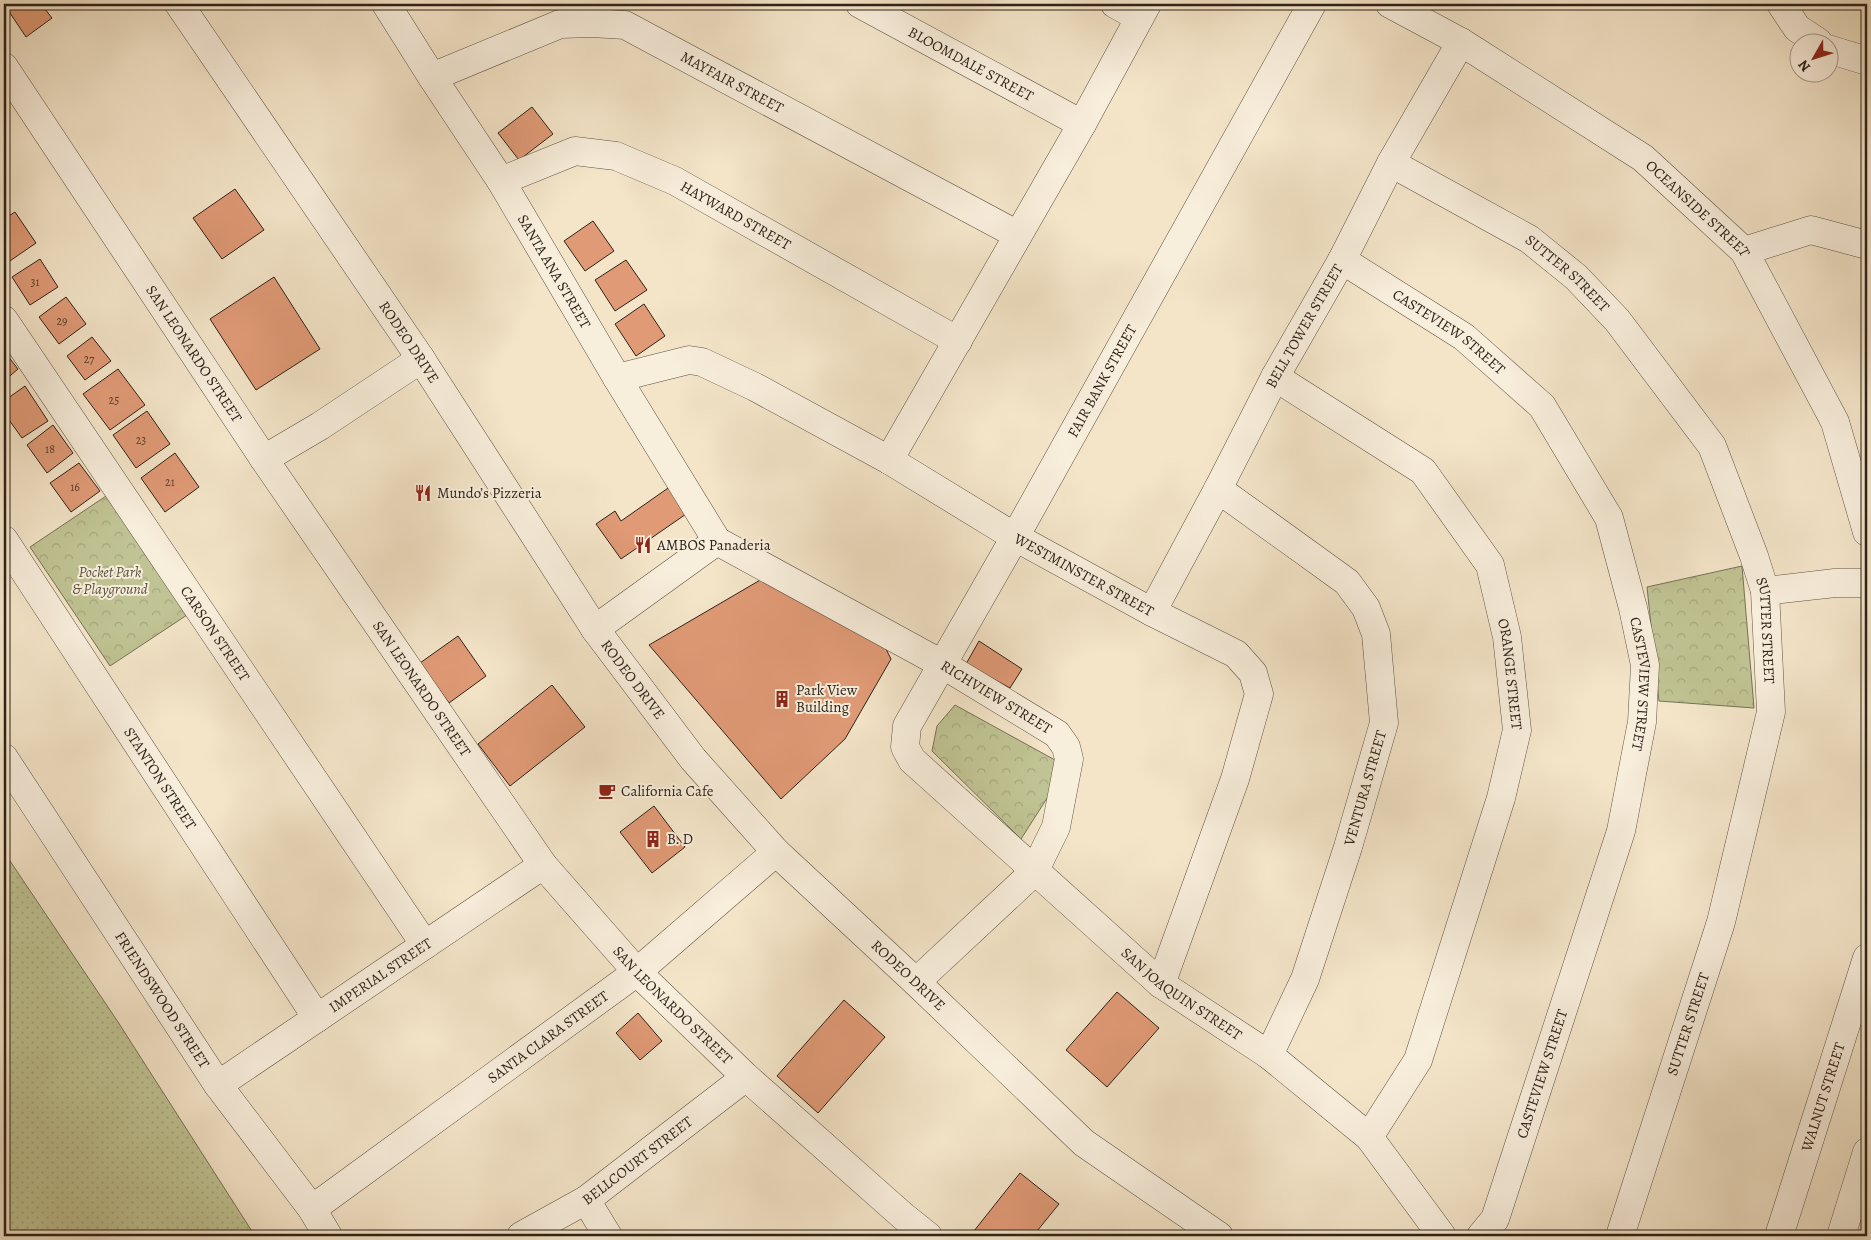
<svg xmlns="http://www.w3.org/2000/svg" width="1871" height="1240" font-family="Alegreya,serif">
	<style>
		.grass { fill: url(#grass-dots); stroke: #767256 }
		.park { fill: url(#park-crowns); stroke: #767256 }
		.building { fill: #e09a76; stroke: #2d2219 }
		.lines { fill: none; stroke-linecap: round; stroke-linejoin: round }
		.minor-casing { stroke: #5f5345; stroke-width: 29 }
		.minor { stroke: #f8eedc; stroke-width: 28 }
		.labels { text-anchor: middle; stroke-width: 4; stroke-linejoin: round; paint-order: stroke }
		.number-label { font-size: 12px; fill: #5a4030 }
		.street-label { font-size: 15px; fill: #2d2219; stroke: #f8eedc }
		.poi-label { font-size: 15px; fill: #2d2219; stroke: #f8eedc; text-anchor: start }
		.park-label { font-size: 15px; font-style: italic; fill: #59523e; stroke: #f8eedc }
	</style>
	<defs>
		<pattern id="grass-dots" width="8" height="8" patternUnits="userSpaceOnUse" patternTransform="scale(1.25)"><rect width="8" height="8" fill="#c0c393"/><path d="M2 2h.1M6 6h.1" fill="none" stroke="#a5a77e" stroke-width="1.8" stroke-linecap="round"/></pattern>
		<pattern id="park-crowns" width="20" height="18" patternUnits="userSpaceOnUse" patternTransform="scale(1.25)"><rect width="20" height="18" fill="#c0c393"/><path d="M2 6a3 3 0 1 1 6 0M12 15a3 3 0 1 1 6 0" fill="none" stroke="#a5a77e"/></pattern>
	</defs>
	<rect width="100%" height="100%" fill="#f4e5c9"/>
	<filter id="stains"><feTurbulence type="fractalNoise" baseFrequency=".004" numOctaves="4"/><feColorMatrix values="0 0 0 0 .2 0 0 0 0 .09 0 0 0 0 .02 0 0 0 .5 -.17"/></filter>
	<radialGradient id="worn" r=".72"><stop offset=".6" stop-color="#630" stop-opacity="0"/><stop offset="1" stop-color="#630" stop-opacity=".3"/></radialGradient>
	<path class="grass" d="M4,852L118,1022L255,1236H4Z"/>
	<path class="park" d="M109,494L190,613L110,666L30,547Z
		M1742,566L1754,708L1659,701L1647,587Z
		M955,705L1055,760L1051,792L1021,839L932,751L937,726Z"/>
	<path class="building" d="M4,4H41L52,18L26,37Z
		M532,107L553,134L519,160L498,133Z
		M235,189L264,230L222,259L193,218Z
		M15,212L36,243L4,265V219Z
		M593,221L614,251L585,271L564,241Z
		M40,259L58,287L30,305L12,277Z
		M626,260L647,290L615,311L595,280Z
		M274,277L320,349L256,390L210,319Z
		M66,297L86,324L59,344L39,317Z
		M644,304L665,336L636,356L615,324Z
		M92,337L111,361L85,380L67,356Z
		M4,351L18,369L4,381Z
		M118,369L145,405L110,430L83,394Z
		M25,386L48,421L22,438L4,413V401Z
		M147,411L170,444L136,468L113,435Z
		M53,425L73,453L47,473L27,445Z
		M175,453L199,487L165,512L141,478Z
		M79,463L100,491L71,512L50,483Z
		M671,486L689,512L621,559L596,524L615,511L621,521Z
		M762,579L886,649L891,659L845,739L781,799L649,645Z
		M458,636L486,676L449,703L420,663Z
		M979,641L1022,669L1010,688L966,664Z
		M552,685L585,727L510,786L478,744Z
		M654,806L685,847L652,873L620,832Z
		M1117,992L1159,1028L1107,1087L1066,1050Z
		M844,1000L885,1037L818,1113L777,1076Z
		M638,1013L662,1041L640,1060L616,1033Z
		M1020,1173L1059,1204L1033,1236H970Z"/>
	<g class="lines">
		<g class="minor-casing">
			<g id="minor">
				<path id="s1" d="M179,4L421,359L595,629L693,759L776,852L916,982L1084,1143L1219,1236"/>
				<path id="s2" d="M386,4L432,77L501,181L617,378L717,541L942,664L1057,734L1066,747L1069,759L1056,827L1034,872L916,982"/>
				<path id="s3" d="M860,4L1082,124"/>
				<path d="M1115,4L1138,17"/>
				<path id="s4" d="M1312,4L1015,537L907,726L905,747L912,760L1161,984L1269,1055L1369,1137L1442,1236"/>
				<path id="s5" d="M1390,4L1461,42L1643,158L1744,251L1835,422L1867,532"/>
				<path d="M1781,4L1797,28L1818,42"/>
				<path d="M1828,49L1867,61"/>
				<path id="s6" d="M4,67L264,459L543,865L637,972L746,1077L903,1216L928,1236"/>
				<path id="s7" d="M432,77L560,24L592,23L625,25L1018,235"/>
				<path id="s8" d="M1391,163L1529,239L1576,277L1617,320L1712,446L1754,556L1765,591L1771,712L1721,922L1620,1236"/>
				<path id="s9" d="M501,181L575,151L616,156L675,181L958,341"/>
				<path d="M1744,251L1811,230L1867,245"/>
				<path id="s10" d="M1342,260L1464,337L1542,406L1609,518L1633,608L1645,665L1642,722L1621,831L1495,1219L1481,1236"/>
				<path id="s11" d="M4,320L425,945"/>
				<path id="s12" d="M1275,377L1423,471L1490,565L1507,637L1517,730L1501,798L1418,1060L1369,1137"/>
				<path id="s13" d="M617,378L689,360L702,362L755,387L889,460L1015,537L1152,612L1236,654L1253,673L1259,694L1235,779L1161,984"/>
				<path d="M264,459L320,426L421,359"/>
				<path d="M889,460L1082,124L1147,4"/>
				<path d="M1218,489L1347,582L1366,608L1376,634L1384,723L1348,847L1305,979L1269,1055"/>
				<path id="s14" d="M4,540L317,1018"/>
				<path d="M1765,591L1835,583H1867"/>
				<path id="s15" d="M1152,612L1218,489L1275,377L1342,260L1391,163L1461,42"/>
				<path d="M595,629L717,541"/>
				<path id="s16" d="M4,758L218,1085L312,1209L328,1236"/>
				<path id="s17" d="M218,1085L543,865"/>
				<path d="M586,1200L608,1236"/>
				<path id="s18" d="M312,1209L637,972L776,852"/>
				<path id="s19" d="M521,1236L586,1200L746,1077"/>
				<path id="s20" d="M1779,1236L1867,958"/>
				<path d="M1841,1236L1867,1152"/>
			</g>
		</g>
		<use href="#minor" class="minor"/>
	</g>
	<defs>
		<g id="restaurant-bare" transform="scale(1.35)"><path d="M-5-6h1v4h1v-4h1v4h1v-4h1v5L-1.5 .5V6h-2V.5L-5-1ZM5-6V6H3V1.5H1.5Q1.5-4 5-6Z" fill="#8f2418" stroke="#f8eedc" stroke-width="2.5" paint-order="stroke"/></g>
		<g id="building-bare" transform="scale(1.35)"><path d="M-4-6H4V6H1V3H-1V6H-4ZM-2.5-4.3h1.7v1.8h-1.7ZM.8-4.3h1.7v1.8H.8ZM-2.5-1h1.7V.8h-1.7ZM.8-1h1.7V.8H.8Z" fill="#8f2418" stroke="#f8eedc" stroke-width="2.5" paint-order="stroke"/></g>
		<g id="cafe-bare" transform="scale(1.35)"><path d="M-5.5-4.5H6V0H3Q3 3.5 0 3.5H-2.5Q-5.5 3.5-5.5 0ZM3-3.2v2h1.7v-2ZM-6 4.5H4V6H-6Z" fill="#8f2418" stroke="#f8eedc" stroke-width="2.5" paint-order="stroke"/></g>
	</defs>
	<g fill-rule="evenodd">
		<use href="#restaurant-bare" x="423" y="493"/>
		<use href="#restaurant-bare" x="643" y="545"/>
		<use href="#building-bare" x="782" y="699"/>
		<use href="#cafe-bare" x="607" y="791"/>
		<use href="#building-bare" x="653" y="839"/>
	</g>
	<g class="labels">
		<g class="number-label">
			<text x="35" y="286">31</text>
			<text x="62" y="325">29</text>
			<text x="89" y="363">27</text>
			<text x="114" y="404">25</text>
			<text x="141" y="444">23</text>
			<text x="50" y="453">18</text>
			<text x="170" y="486">21</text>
			<text x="75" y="491">16</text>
		</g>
		<g class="street-label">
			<text dy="5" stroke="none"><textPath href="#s3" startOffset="126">BLOOMDALE STREET</textPath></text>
			<text dy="5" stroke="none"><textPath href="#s7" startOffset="325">MAYFAIR STREET</textPath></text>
			<text dy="5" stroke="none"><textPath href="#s5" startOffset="371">OCEANSIDE STREET</textPath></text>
			<text dy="5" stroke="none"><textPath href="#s9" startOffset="255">HAYWARD STREET</textPath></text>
			<text dy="5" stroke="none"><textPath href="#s2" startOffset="316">SANTA ANA STREET</textPath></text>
			<text dy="5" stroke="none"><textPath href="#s8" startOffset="209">SUTTER STREET</textPath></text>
			<text dy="5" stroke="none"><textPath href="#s15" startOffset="324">BELL TOWER STREET</textPath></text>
			<text dy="5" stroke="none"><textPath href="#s10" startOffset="129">CASTEVIEW STREET</textPath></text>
			<text dy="5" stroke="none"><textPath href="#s1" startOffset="409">RODEO DRIVE</textPath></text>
			<text dy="5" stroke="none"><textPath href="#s6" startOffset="344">SAN LEONARDO STREET</textPath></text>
			<text transform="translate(1102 381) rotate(-61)" y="5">FAIR BANK STREET</text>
			<text dy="5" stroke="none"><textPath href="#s13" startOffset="525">WESTMINSTER STREET</textPath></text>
			<text dy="5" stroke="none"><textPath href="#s8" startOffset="629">SUTTER STREET</textPath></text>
			<text dy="5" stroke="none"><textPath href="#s11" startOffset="378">CARSON STREET</textPath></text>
			<text dy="5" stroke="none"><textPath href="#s12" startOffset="402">ORANGE STREET</textPath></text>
			<text dy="5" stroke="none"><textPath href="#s1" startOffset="814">RODEO DRIVE</textPath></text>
			<text dy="5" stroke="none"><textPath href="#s10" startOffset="549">CASTEVIEW STREET</textPath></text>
			<text dy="5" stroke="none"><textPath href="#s6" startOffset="749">SAN LEONARDO STREET</textPath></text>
			<text dy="5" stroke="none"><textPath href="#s2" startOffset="951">RICHVIEW STREET</textPath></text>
			<text dy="5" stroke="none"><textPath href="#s14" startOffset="285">STANTON STREET</textPath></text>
			<text transform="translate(1365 788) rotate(-74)" y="5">VENTURA STREET</text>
			<text dy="5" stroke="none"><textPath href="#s17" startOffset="196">IMPERIAL STREET</textPath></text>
			<text dy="5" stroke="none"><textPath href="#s1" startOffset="1219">RODEO DRIVE</textPath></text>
			<text dy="5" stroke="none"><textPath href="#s4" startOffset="1221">SAN JOAQUIN STREET</textPath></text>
			<text dy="5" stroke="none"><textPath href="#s16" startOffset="289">FRIENDSWOOD STREET</textPath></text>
			<text dy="5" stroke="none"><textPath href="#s6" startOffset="1154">SAN LEONARDO STREET</textPath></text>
			<text transform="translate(1688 1024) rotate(-72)" y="5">SUTTER STREET</text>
			<text dy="5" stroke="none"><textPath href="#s18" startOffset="292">SANTA CLARA STREET</textPath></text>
			<text transform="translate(1542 1074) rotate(-72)" y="5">CASTEVIEW STREET</text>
			<text dy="5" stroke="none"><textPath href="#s20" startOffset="146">WALNUT STREET</textPath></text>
			<text dy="5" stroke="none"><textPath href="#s19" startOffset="139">BELLCOURT STREET</textPath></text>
		</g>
		<g class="poi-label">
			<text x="437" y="498">Mundo’s Pizzeria</text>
			<text x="657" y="550">AMBOS Panaderia</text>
			<text x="796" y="695">Park View<tspan x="796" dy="17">Building</tspan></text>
			<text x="621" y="796">California Cafe</text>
			<text x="667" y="844">B. D</text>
		</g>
		<g class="park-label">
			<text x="110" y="577">Pocket Park<tspan x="110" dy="17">&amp; Playground</tspan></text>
		</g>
	</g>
	<rect width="1871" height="1240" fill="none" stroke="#f4e5c9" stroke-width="20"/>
	<rect x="5" y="5" width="1861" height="1230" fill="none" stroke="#2d2219" stroke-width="2.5"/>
	<rect x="10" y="10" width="1851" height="1220" fill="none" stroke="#2d2219"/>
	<g transform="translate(1814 58) rotate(231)"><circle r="24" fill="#f8eedc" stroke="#a79c8e"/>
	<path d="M0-4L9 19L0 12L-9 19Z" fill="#8f2418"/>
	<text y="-8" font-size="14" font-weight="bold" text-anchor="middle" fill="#2d2219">N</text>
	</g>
	<rect width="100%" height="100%" filter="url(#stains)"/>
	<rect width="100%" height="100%" fill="url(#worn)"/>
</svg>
